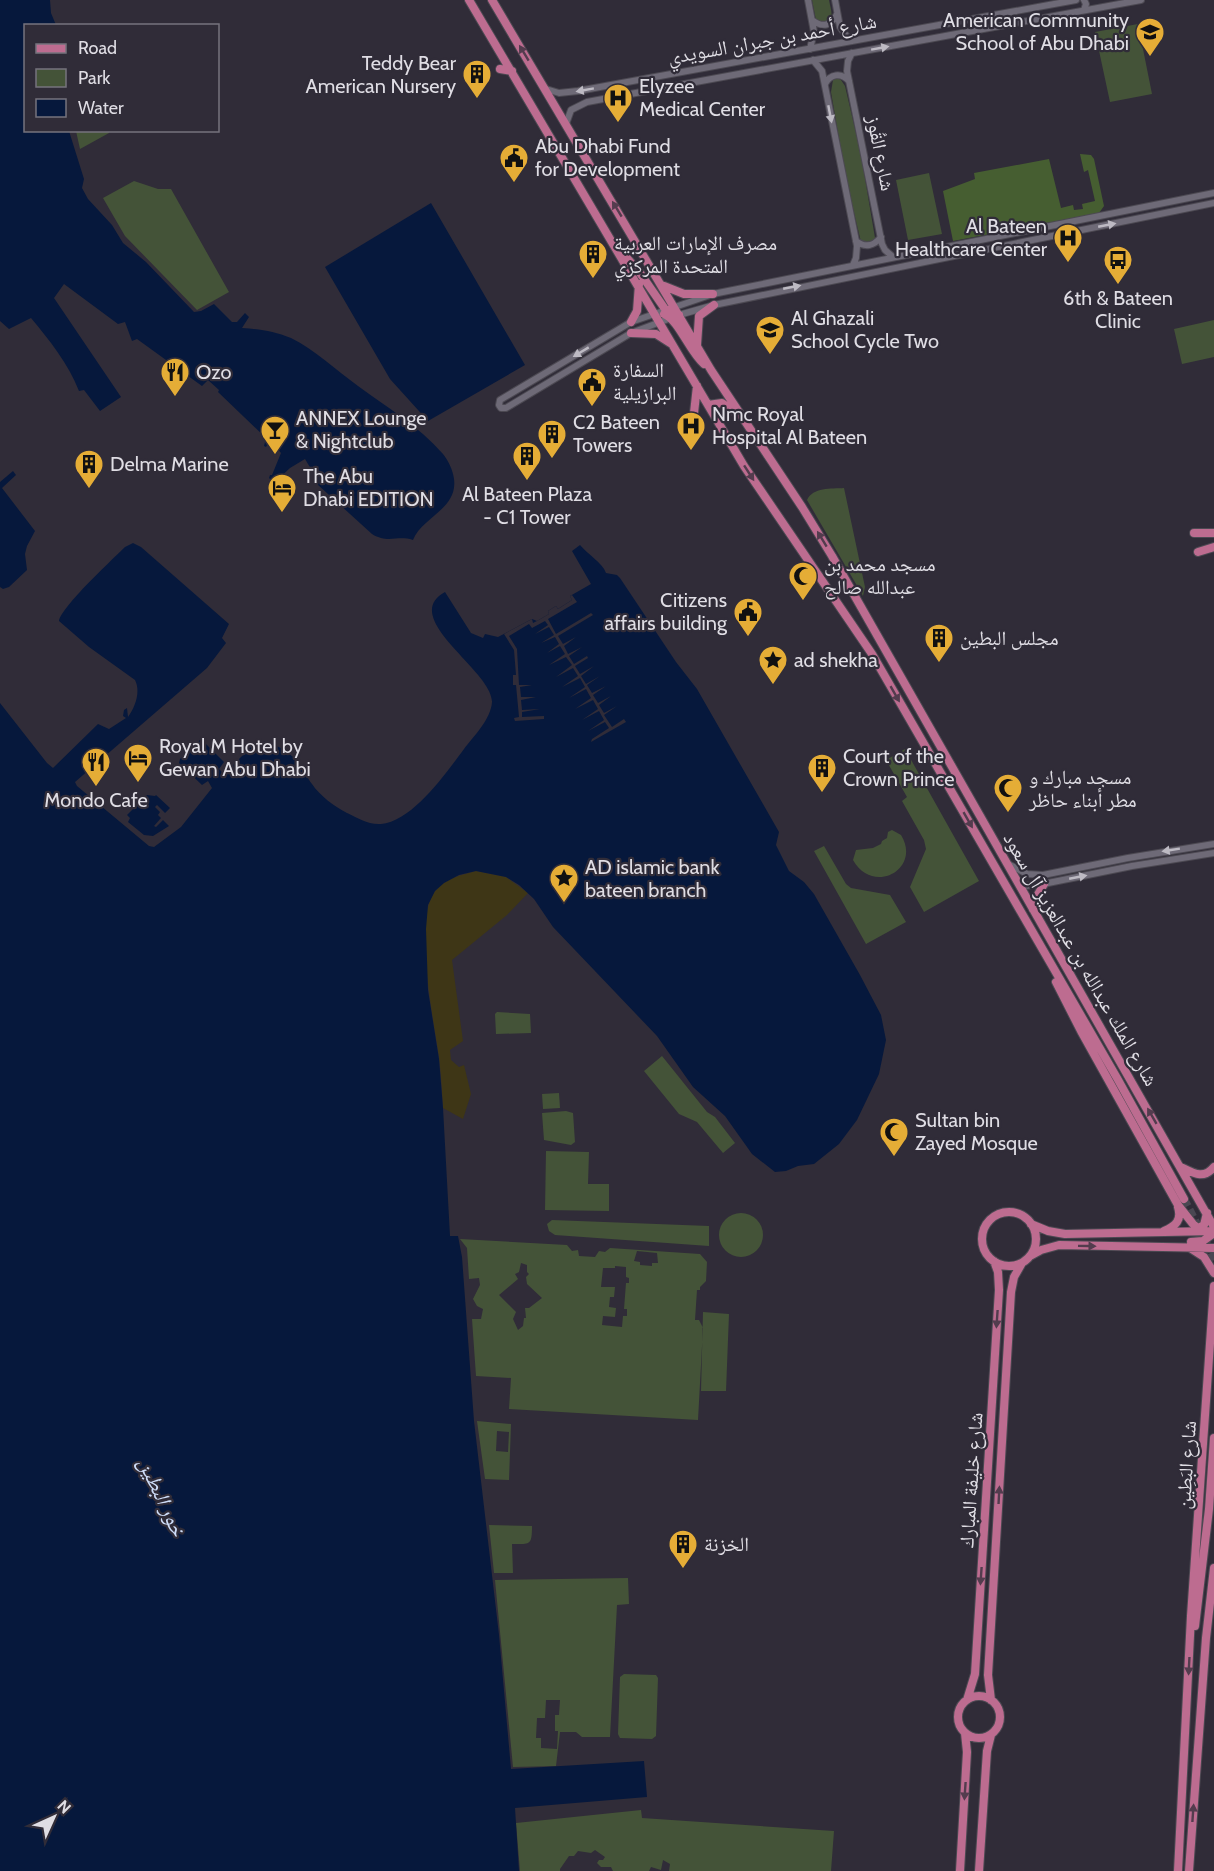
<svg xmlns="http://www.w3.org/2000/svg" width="1214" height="1871" font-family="Cabin,'Noto Naskh Arabic',sans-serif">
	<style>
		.green { fill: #445338; fill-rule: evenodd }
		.forest { fill: #465e31 }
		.sand { fill: #3e3616 }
		.water { fill: #06183c }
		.pier { fill: #302c38 }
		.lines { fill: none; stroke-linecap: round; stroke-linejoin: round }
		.major-tunnel { stroke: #4a4752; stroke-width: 8; stroke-dasharray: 8 4; stroke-linecap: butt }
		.minor-casing { stroke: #4c4952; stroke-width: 8 }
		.major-casing { stroke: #4c4952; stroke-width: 10 }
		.minor { stroke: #6e6a77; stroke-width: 6 }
		.major { stroke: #bd6c90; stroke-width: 8 }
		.oneway { fill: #bdbac3 }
		.oneway2 { fill: #533c4e }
		.labels { text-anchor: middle; stroke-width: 4.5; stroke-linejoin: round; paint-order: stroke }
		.poi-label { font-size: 20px; fill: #dfdde4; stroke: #302c38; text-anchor: start }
		.street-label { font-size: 20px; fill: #dfdde4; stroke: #302c38 }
		.water-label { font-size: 21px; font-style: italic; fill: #ceddf9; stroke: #302c38 }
	</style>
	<rect width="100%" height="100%" fill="#302c38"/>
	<path class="green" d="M812,0H829C831,11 835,18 825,25L816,20Z
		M1138,24L1152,94L1110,102L1095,32Z
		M837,78L841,80L845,86L861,155L875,238L873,243L861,242L846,179L831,92L833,80Z
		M76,131V130L109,131V133L80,149Z
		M929,173L942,234L908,240L896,180Z
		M134,181L158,189H171L229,292L197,310L125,236L103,198Z
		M1214,320V357L1182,364L1174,329Z
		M844,488L865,587L863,596L807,500C813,487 831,489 844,488Z
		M905,749L979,881L924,912L910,887L926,849L924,840L902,801L907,797L886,760Z
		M892,830L901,835C922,869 873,896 853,860L856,850L873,848L881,844L882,841L887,838L888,832Z
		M824,846L846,884L851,888L890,895L906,922L866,944L814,851Z
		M497,1012L530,1014L531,1033L496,1034L495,1014Z
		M662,1056L707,1112L715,1117L735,1143L723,1153L697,1122L679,1114L644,1071Z
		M559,1093L560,1108L543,1109L542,1094Z
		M566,1111L573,1113L575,1142L571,1145L544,1140L542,1113Z
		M546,1151L589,1152L588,1184H609V1211L545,1210Z
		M719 1235a22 22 0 1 1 44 0a22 22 0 1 1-44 0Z
		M552,1220L709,1226V1246L555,1235L549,1231L547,1224Z
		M460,1239L567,1245L572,1251L578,1250L579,1256L595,1257L599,1251L605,1252L610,1248L700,1254L707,1262L706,1281L700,1287V1290H697L695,1320H699L703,1328L698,1420L509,1409L511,1378L476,1376L472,1319H481L483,1309L477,1306L473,1299L480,1285L479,1278L469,1279L467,1248ZM637,1251L657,1253L658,1263H652V1266L640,1265V1262L634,1261ZM521,1263L527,1265V1272L529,1274L526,1277L527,1284L542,1298L529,1308H525L526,1318H524L523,1326L518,1330L513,1319L516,1312L499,1295L518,1279L515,1274L519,1272ZM615,1266L626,1267V1277L629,1278V1283H626L624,1309H627V1316H623L622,1327L602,1325L603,1316L615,1317L616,1308L609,1307L610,1297H614L615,1287H601L603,1268H615Z
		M703,1312L729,1314L726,1391H701Z
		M477,1421L511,1424L509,1480L485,1479ZM497,1431L509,1432L508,1452L496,1451Z
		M489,1525L532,1526C532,1546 530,1544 512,1544L513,1573H494Z
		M628,1578L629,1604L617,1605L610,1737H582L576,1732H560L556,1766L513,1767L495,1580ZM546,1700H560L559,1715H555V1731H558L557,1749L541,1748V1738H536L537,1718H545Z
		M624,1674L656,1675L658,1678L656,1736L652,1739L620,1738L618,1734L620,1677Z
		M641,1810L642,1818L834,1831L831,1871H669L670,1864L663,1860L661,1870L651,1867L649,1871H613L611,1867H601L597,1863L599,1860H603L605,1857L595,1850L591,1853L578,1851L574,1856H569L560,1869V1871H520L516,1823Z"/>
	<path class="forest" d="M1080,154L1091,155L1094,159L1104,206L1099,213L953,241L943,191L975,179L974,173L1049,159L1061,208L1073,205L1074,210L1083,209L1082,204L1095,201L1088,170L1084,172Z"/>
	<path class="sand" d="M476,871L506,877L528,893L507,915L452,960L463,1041L450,1050L451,1060L459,1067L464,1065L471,1094L463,1119L443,1108C442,1091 441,1074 439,1057C434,1022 412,917 436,890C446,878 462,875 476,871Z"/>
	<path class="water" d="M0,0H50L51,13L56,25L26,26V130L69,131L84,179L82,188L88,199L112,225L123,243L146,262L194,312L201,311L214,304L232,322H237L245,313L249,317L242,328C260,329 274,331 291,338C315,350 336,370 358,386C386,407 419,426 443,454C448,460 453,470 454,479C458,509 422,517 413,540C397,535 388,544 372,534L317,484L314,474L305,459L290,468L274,483L269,478L270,475H272L281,453L270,440L266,447L264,446L266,438L218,392L219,390L208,380L202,386L137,339L132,341L125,322L118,324L64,284L54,298L121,397L100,411L84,390L79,391C68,363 50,341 31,318L9,329L0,321Z
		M431,203L525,365L428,421L390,379L325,267Z
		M13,471L16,475L2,488L35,531L27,546L25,554L27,570L9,587L3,589L0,587V482Z
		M133,543L141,547L229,624L222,638L226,643L207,668L75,782L77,786L149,846L154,847L181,827L212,788L208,781L202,785L179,763L180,759L200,740L204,742L224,762L219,769L224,774L257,741C272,740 291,753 300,764C305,770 307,778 312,784C320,796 334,806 347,813C358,818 368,825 381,824C413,821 446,773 464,749C474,736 491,719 492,702C493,671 398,618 445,592L471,633L483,638L485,634L498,637L532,619L537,621L549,614L548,611L556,606L558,609L572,600L570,596L591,584L572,551L580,545C588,555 602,562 606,573L617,575L620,578L676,662L697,689L779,832L776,845L789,871L804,882L814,894L860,975L881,1015L886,1040L879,1074L857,1120L839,1144L814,1164L798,1166L786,1171L775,1172L752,1154L725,1116L693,1087L657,1036L553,927L534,899L519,885L506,877L476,871L459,875L444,883L435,891L428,905L426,929L428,990L439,1059L443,1108L450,1236H458L462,1257L474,1421L499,1635L511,1769L644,1761L647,1797L515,1808L519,1871H0V703L47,763L53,768L98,724L109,729L126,718L123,716L124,710L127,708L128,717C135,707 141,692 135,680L89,647L59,621C62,606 112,560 125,547Z
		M147,795L155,796L156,795L170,808L165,813L157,805L155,807L160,812L158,815L161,818L154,826L156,827L163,820L169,826L153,836L144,835L128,822L130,818L127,815Z"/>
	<path class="pier" d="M572,595L577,602L548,619L556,634L591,613L593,615L558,636L563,644L576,637L564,646L568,654L582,647L569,656L574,664L587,656L588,658L575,666L580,674L594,666L581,676L586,684L600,676L587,685L592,693L606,686L593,695L598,703L611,696L599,705L604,713L617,706L604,715L612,727L624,719L626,722L591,742L592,739L609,728L605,722L588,731L604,720L599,711L582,720L598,709L593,700L575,709L591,698L586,689L569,698L585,687L580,678L562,687L578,676L573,668L556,677L572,665L566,657L549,665L565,654L560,646L547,653L559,644L555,637L541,643L554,635L549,627L535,634L548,625L545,621L532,628L529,624L509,636L517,649L519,685H532L520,687L521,697H536L521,700L522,710L540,709L522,712V717L544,716V719L515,721L514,718L519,717L516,685H513V675H516L514,650L504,634L532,619L533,623L537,621L549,614L548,611L556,606L558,609L572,600L570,596Z"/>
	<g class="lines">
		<path class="major-tunnel" d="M1184,1199L1199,1228
			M1206,1242L1214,1263"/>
		<g class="minor-casing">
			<path id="minor" d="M808,0L814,32L810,49
				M835,0L840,27L850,41
				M1084,0L1086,4L1084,10
				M812,20C822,28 832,26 837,14
				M852,53L848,61L847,71L882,244L885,250L893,257
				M813,60L822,71L857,246L856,258L853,265
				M825,84C830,74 841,72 849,81
				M546,89L559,93L578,91L1076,0
				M566,124L571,110L587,102L1141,0
				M1214,193L713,294L631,322L500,400L499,405L501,408H506L631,333L679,315L714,305L1214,203
				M856,241C865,248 874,246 881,237
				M1010,865L1027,874L1043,875L1128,858L1214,844
				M1020,886L1038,885L1132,866L1214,853"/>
		</g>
		<g class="major-casing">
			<path id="major" d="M469,0L744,466L872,654L1117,1078L1184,1199
				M492,0L711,370L802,507L832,556L1214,1227
				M500,69L512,71
				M627,258L640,273L665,309L679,315
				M664,286L684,294H713
				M664,314C679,320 689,351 704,364
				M631,322L637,311L639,284
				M631,333L656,334L670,343
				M697,345L699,316L714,305
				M708,405L722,403L736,413
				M694,413L697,386
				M1194,533H1214
				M1198,552L1214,547
				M1033,909L1036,898L1044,884
				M1056,982L1081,1031L1178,1205L1193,1224L1198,1228L1204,1225L1207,1213
				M1183,1168C1195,1174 1204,1179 1214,1167
				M982 1239a27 27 0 1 1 54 0a27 27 0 1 1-54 0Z
				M1031,1224L1048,1231L1065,1234L1214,1231
				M1164,1231C1176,1226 1182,1220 1178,1207
				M1191,1242L1203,1241L1214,1233
				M1190,1248L1204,1257L1214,1273
				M1030,1256L1041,1250L1059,1245L1214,1248
				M1195,1626L1209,1509L1214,1438
				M958 1717a21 21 0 1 1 42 0a21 21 0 1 1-42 0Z
				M967,1700L975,1674L999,1290L998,1272L994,1261
				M991,1700L988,1675L1011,1292L1014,1277L1022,1263
				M960,1871L967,1752L965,1733
				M979,1871L987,1751L991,1735
				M1178,1871L1191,1616L1214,1286
				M1189,1871L1206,1638L1214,1568"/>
		</g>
		<use href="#minor" class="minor"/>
		<use href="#major" class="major"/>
	</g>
	<defs><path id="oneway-solid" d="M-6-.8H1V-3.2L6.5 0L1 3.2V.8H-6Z" transform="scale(1.5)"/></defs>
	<g class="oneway">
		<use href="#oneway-solid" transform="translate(880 48) rotate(-10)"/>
		<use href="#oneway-solid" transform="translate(585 90) rotate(170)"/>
		<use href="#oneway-solid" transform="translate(830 114) rotate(79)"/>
		<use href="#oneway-solid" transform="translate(1107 225) rotate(-11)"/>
		<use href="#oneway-solid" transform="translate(792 287) rotate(-11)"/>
		<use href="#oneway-solid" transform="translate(581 352) rotate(149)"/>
		<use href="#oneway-solid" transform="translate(1171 850) rotate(171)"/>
		<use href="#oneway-solid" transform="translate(1078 877) rotate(-11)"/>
	</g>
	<g class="oneway2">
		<use href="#oneway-solid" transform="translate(524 53) rotate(-121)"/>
		<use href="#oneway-solid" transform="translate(617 209) rotate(-121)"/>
		<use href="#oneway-solid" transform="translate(749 473) rotate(57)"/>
		<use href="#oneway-solid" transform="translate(822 539) rotate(-121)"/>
		<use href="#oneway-solid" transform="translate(895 694) rotate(60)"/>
		<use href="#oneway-solid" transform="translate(968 820) rotate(60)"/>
		<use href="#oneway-solid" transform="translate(1152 1116) rotate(-120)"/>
		<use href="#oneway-solid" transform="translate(1087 1246) rotate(1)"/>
		<use href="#oneway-solid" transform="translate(997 1319) rotate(94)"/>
		<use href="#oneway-solid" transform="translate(999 1495) rotate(-87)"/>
		<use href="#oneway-solid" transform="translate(981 1576) rotate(94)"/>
		<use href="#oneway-solid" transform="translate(1189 1666) rotate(93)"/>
		<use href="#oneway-solid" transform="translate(965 1791) rotate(94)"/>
		<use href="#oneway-solid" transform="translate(1193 1813) rotate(-86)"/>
	</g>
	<defs>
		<g id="school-pin" transform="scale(1.5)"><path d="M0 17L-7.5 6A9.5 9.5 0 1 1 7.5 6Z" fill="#e5ad36" stroke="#302c38"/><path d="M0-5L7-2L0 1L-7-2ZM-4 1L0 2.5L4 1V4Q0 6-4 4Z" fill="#111"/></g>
		<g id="building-pin" transform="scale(1.5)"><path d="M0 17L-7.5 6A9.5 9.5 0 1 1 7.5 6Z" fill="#e5ad36" stroke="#302c38"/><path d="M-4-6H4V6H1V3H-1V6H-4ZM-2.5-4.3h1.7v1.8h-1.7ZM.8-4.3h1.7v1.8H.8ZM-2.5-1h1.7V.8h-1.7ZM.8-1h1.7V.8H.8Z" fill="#111"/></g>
		<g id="hospital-pin" transform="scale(1.5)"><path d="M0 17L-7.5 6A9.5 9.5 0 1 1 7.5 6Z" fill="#e5ad36" stroke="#302c38"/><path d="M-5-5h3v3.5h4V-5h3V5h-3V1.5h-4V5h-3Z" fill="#111"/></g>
		<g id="civic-pin" transform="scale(1.5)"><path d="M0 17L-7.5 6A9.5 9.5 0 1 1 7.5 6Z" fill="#e5ad36" stroke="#302c38"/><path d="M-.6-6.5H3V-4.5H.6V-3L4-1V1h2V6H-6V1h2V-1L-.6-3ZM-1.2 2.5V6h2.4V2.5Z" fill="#111"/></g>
		<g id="bus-pin" transform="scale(1.5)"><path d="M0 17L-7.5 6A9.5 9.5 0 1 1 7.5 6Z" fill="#e5ad36" stroke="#302c38"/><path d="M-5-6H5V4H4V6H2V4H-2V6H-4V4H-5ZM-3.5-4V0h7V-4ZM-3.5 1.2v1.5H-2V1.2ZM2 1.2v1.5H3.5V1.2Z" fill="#111"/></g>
		<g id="restaurant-pin" transform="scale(1.5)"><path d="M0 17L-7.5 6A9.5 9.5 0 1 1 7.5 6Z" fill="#e5ad36" stroke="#302c38"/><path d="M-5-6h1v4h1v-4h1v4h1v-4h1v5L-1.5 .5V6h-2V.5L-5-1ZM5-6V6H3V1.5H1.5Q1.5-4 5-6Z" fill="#111"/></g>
		<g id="bar-pin" transform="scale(1.5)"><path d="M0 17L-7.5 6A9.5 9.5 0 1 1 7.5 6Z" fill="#e5ad36" stroke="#302c38"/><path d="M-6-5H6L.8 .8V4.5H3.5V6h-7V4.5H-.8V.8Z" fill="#111"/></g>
		<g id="hotel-pin" transform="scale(1.5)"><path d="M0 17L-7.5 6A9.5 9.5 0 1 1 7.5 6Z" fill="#e5ad36" stroke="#302c38"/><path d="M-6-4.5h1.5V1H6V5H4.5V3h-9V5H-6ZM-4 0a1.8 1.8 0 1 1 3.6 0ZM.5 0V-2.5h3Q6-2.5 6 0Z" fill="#111"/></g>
		<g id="mosque-pin" transform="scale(1.5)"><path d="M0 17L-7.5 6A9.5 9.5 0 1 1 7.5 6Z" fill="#e5ad36" stroke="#302c38"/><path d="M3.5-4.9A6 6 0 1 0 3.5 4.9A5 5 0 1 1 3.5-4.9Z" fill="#111"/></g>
		<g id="sight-pin" transform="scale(1.5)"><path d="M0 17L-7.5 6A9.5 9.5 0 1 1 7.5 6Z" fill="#e5ad36" stroke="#302c38"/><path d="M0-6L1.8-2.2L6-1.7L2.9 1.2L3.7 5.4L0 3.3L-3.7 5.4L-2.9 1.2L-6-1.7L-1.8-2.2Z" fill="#111"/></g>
	</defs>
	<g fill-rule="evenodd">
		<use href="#school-pin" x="1150" y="32"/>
		<use href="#building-pin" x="477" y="74"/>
		<use href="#hospital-pin" x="618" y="98"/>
		<use href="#civic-pin" x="514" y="158"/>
		<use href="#hospital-pin" x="1068" y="238"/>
		<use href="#building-pin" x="593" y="254"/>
		<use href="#bus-pin" x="1118" y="260"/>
		<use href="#school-pin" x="770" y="330"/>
		<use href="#restaurant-pin" x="175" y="372"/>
		<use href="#civic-pin" x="592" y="382"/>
		<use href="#hospital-pin" x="691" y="426"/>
		<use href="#bar-pin" x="275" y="430"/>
		<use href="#building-pin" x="552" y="434"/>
		<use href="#building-pin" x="527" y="456"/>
		<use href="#building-pin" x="89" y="464"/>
		<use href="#hotel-pin" x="282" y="488"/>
		<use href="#mosque-pin" x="803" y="576"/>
		<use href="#civic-pin" x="748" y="612"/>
		<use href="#building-pin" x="939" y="638"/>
		<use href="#sight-pin" x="773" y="660"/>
		<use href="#hotel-pin" x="138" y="758"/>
		<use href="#restaurant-pin" x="96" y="762"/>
		<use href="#building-pin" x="822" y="768"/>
		<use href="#mosque-pin" x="1008" y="788"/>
		<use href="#sight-pin" x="564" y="878"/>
		<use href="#mosque-pin" x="894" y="1132"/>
		<use href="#building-pin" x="683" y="1544"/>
	</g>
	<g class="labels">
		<g class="poi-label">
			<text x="1129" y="27" text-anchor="end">American Community<tspan x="1129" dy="23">School of Abu Dhabi</tspan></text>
			<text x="456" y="70" text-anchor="end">Teddy Bear<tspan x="456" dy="23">American Nursery</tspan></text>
			<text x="639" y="93">Elyzee<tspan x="639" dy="23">Medical Center</tspan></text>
			<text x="535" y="153">Abu Dhabi Fund<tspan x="535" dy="23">for Development</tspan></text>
			<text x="1047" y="233" text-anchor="end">Al Bateen<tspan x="1047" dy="23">Healthcare Center</tspan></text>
			<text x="614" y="250">مصرف الإمارات العربية<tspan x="614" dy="23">المتحدة المركزي</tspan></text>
			<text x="1118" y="305" text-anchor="middle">6th &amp; Bateen<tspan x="1118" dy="23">Clinic</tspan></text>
			<text x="791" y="325">Al Ghazali<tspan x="791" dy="23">School Cycle Two</tspan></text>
			<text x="613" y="377">السفارة<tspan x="613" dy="23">البرازيلية</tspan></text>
			<text x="196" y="379">Ozo</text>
			<text x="712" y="421">Nmc Royal<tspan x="712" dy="23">Hospital Al Bateen</tspan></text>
			<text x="296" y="425">ANNEX Lounge<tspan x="296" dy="23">&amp; Nightclub</tspan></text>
			<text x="573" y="429">C2 Bateen<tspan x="573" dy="23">Towers</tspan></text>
			<text x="110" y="471">Delma Marine</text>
			<text x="303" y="483">The Abu<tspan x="303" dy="23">Dhabi EDITION</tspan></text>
			<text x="527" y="501" text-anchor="middle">Al Bateen Plaza<tspan x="527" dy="23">- C1 Tower</tspan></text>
			<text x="824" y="571">مسجد محمد بن<tspan x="824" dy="23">عبدالله صالح</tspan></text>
			<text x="727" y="607" text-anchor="end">Citizens<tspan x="727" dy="23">affairs building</tspan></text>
			<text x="960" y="645">مجلس البطين</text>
			<text x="794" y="667">ad shekha</text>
			<text x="159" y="753">Royal M Hotel by<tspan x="159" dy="23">Gewan Abu Dhabi</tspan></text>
			<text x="843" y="763">Court of the<tspan x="843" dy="23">Crown Prince</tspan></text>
			<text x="1029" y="784">مسجد مبارك و<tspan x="1029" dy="23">مطر أبناء حاظر</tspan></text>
			<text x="96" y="807" text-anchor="middle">Mondo Cafe</text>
			<text x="585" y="874">AD islamic bank<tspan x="585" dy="23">bateen branch</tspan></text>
			<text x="915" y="1127">Sultan bin<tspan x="915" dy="23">Zayed Mosque</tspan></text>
			<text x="704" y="1551">الخزنة</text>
		</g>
		<g class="street-label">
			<text transform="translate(772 39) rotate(-10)" y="7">شارع أحمد بن جبران السويدي</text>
			<text transform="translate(881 153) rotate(79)" y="7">شارع القُوز</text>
			<text transform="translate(1081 959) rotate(60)" y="7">شارع الملك عبدالله بن عبدالعزيز آل سعود</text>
			<text transform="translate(1186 1465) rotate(-86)" y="7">شارع البَطِين</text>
			<text transform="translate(971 1480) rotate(-86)" y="7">شارع خليفة المبارك</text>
		</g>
		<g class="water-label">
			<text transform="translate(162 1497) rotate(65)" y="7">خور البطين</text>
		</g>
	</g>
	<rect x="24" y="24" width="195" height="108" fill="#302c38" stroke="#76737d" stroke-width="1.5"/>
	<rect x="36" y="44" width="30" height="9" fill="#bd6c90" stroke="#76737d" stroke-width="1.5"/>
	<text x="78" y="54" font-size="18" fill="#dfdde4">Road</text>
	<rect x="36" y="69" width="30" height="18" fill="#445338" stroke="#76737d" stroke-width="1.5"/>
	<text x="78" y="84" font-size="18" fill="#dfdde4">Park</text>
	<rect x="36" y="99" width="30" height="18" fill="#06183c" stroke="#76737d" stroke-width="1.5"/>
	<text x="78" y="114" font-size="18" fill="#dfdde4">Water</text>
	<g transform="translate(54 1817) rotate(45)" stroke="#302c38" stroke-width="4.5" paint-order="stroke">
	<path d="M0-4.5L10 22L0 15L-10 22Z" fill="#dfdde4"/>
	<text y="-9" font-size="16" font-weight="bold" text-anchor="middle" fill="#dfdde4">N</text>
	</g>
</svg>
